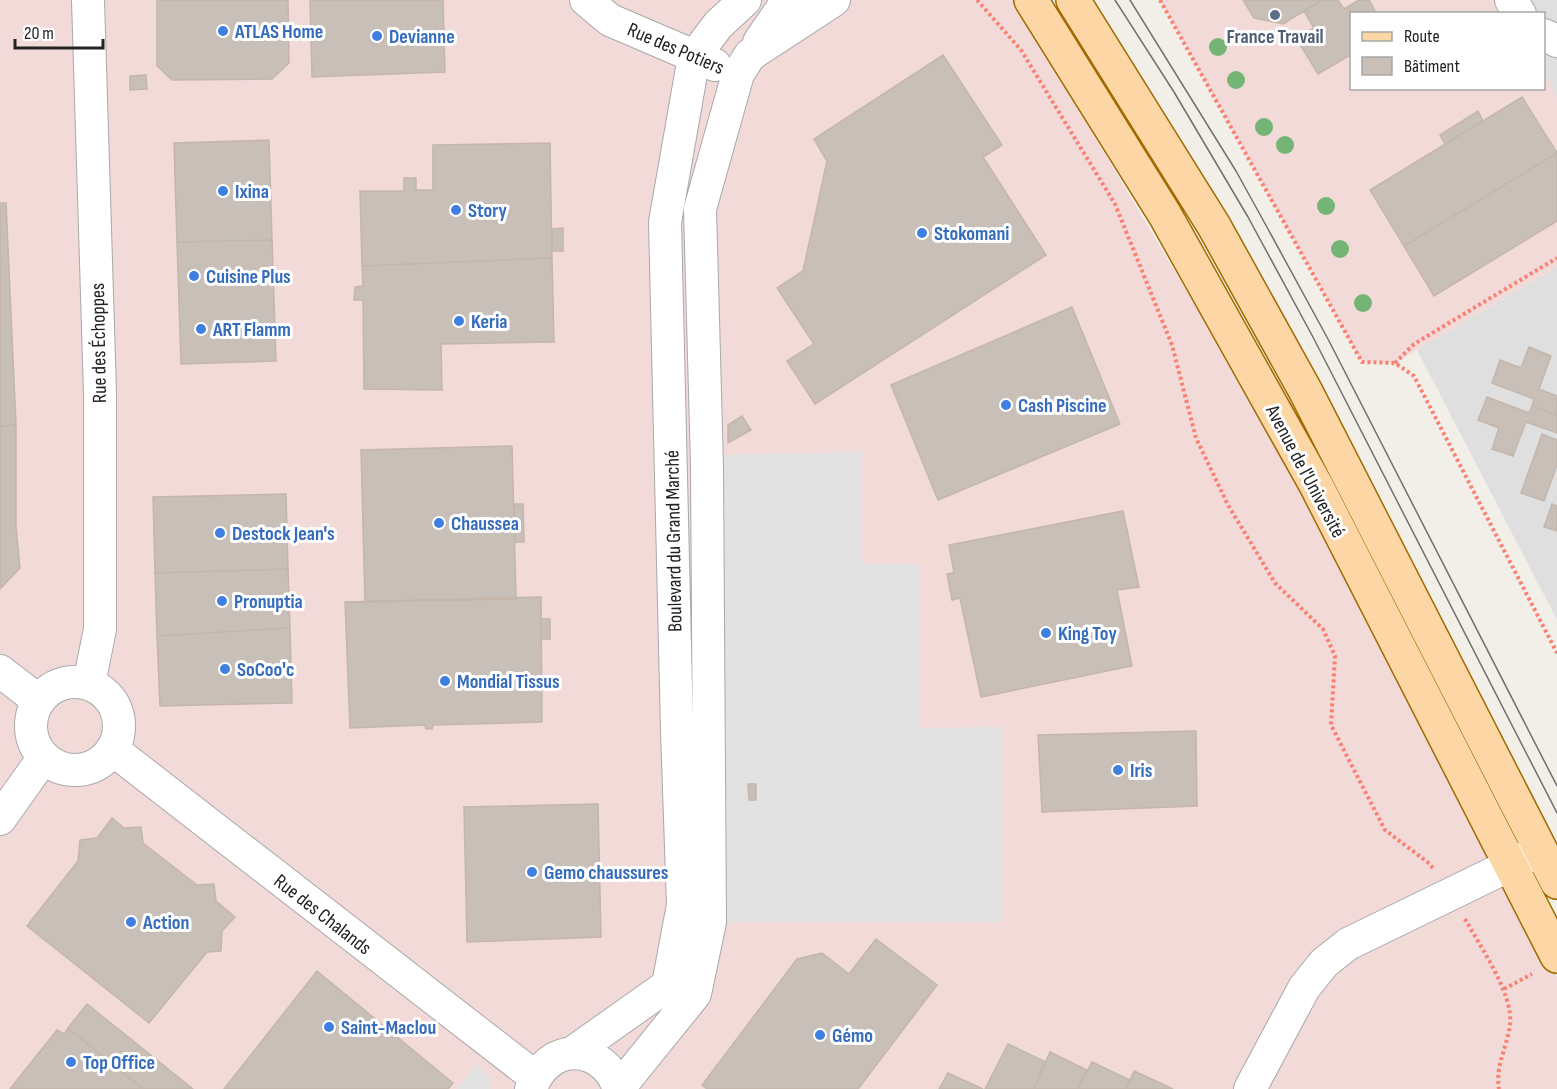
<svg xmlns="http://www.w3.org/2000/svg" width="1557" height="1089" font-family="'Sofia Sans Condensed',sans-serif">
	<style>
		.residential { fill: #e0dfdf }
		.commercial { fill: #f2dad9 }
		.parking { fill: #e2e2e2 }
		.building { fill: #c7bfb8; stroke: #c4b6ab; stroke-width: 1.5 }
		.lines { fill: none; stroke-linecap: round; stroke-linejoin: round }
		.minor-casing { stroke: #a9a9a9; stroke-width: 34 }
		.major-casing { stroke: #a06b00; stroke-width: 36 }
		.path { stroke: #fa8072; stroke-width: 4; stroke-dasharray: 3 3; stroke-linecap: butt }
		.minor { stroke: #fff; stroke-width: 32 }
		.major { stroke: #fcd6a4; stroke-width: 33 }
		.tram { stroke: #707070; stroke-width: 1.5 }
		.tree { fill: #74b475 }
		.service-dot { fill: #5c6f8a; stroke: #fff; stroke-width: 2 }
		.shop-dot { fill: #3f7fe0; stroke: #fff; stroke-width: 2 }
		.labels { text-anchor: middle; stroke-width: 6; stroke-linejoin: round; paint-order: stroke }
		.shop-label { font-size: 20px; font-weight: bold; fill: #366cbe; stroke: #fff; text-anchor: start }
		.service-label { font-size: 20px; font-weight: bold; fill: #4e5e75; stroke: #fff }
		.street-label { font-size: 20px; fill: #222; stroke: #fff }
	</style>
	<rect width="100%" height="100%" fill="#f2efe9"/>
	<path class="residential" d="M1496,0H1557V98L1544,76V14L1504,13Z
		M1557,267V620L1417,350Z"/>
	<path class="commercial" d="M0,0H1013L1364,589L1557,977V1089H0Z
		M1160,0H1505L1512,13L1352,14V88H1544V72L1557,97V267L1395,363L1362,362Z"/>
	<path class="parking" d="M861,452L862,564H919L920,728L1001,727L1002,922H710L707,455Z
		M478,1062L492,1084V1089H457Z"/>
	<path class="building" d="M157,0H288L289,63L272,79L172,80L157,66Z
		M310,0H443L445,72L312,77Z
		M1243,0H1322L1283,24L1254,18Z
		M1322,0H1338L1344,9L1359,0H1369L1377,14H1352V54L1318,74L1296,38L1314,28L1304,11Z
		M943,55L1002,145L983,157L1046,255L815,404L787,361L814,344L777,288L803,271L827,161L814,139Z
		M146,75L147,89L130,90V76Z
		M1522,97L1557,153L1404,246L1370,190Z
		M1478,111L1483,121L1445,144L1440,135Z
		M269,140L272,240L177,242L174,143Z
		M550,143L552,258L362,266L360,191H404V178H416V190H433V145Z
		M1557,153V221L1434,296L1404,246Z
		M0,203H6L16,425L0,426Z
		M563,228V251H552V229Z
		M272,240L276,361L181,364L177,242Z
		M552,258L554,342L441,344L442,390L364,389L363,300H354L355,287L363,286L362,266Z
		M1072,307L1120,424L938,500L891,385Z
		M1529,347L1551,356L1539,389L1557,396V415L1532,406L1534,399L1492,383L1500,360L1521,368Z
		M1487,397L1529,413L1532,406L1557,415V433L1526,422L1513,456L1492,449L1499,428L1478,420Z
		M742,416L751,430L728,443V425Z
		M16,425V527L20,568L0,589V426Z
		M1542,434L1557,440V465L1544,501L1521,493Z
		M512,446L516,599L365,602L361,450Z
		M286,494L288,569L155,573L153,497Z
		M514,504H523L524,542H515Z
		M1552,504L1557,506V531L1544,527Z
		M1123,511L1139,587L1117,590L1132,666L981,697L960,598L952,600L947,574L954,573L949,545Z
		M288,569L290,628L157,636L155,573Z
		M541,597L542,722L433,725L432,729H426L425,725L350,728L345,602Z
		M541,619H550V639H541Z
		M290,628L292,703L160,706L157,636Z
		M1196,731L1197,806L1042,812L1038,735Z
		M748,784H756V800H749Z
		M598,804L601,937L467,942L464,807Z
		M112,818L124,828L141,827L143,843L197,885L214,884L216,901L235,917L222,931L221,951L207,952L149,1023L27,926L78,861L80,840L97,838Z
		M876,939L937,985L858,1089H707L702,1085L797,959L822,953L849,974Z
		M317,971L453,1083L448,1089H224Z
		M87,1004L193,1089H143L68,1028Z
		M68,1028L143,1089H10L57,1030L64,1034Z
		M1008,1044L1046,1062L1033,1089H985Z
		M1050,1052L1087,1070L1078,1089H1033Z
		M1092,1062L1130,1080L1126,1089H1078Z
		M1134,1071L1173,1089H1126Z
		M948,1073L983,1089H939Z"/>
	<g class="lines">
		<g class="minor-casing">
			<path id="minor" d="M88,0L100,393V629L89,684
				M586,0L610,20L715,65
				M1511,0L1520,14
				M1544,35L1557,41
				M759,42L788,0
				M0,671L39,701
				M31 726a44 44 0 1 1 88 0a44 44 0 1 1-88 0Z
				M112,749L535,1077
				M0,819L44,757
				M572,1053L668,985L683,905L677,731L665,222L694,57L718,25L745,0
				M619,1088L695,994L710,922L707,466L700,209L738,74L750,55L834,0
				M531,1089C547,1041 603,1042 619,1089
				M1250,1089L1304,988L1324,963L1348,944L1535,853"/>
		</g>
		<g class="major-casing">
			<path id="major" d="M1031,0L1165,215L1316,485L1557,956
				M1073,0L1214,226L1305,390L1557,882"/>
		</g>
		<path class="path" d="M977,0L1021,50L1115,204L1172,345L1196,438L1228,505L1275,583L1323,629L1335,656L1331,725L1385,830L1430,864L1434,870
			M1160,0L1362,362L1395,363L1414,376L1557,653
			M1395,363L1414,344L1557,258
			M1465,919C1480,946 1514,995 1510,1025C1507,1047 1495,1066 1499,1089
			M1504,989L1532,974"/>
		<use href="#minor" class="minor"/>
		<use href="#major" class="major"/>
		<path class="tram" d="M1115,0L1174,92L1248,217L1314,339L1557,813
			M1130,0L1236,171L1268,229L1328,339L1557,786"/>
	</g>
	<g class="tree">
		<circle cx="1218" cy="47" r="9"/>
		<circle cx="1236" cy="80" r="9"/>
		<circle cx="1264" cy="127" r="9"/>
		<circle cx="1285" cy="145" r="9"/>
		<circle cx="1326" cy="206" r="9"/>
		<circle cx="1340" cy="249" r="9"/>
		<circle cx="1363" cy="303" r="9"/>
	</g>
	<circle class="service-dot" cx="1275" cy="15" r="6"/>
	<g class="shop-dot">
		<circle cx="223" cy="31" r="6"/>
		<circle cx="377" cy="36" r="6"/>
		<circle cx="223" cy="191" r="6"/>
		<circle cx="456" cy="210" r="6"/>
		<circle cx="922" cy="233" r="6"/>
		<circle cx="194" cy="276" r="6"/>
		<circle cx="459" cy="321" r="6"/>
		<circle cx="201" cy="329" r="6"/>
		<circle cx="1006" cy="405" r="6"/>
		<circle cx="439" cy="523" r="6"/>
		<circle cx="220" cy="533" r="6"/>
		<circle cx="222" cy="601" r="6"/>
		<circle cx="1046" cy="633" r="6"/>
		<circle cx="225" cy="669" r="6"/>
		<circle cx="445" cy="681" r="6"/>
		<circle cx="1118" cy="770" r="6"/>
		<circle cx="532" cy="872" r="6"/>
		<circle cx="131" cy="922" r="6"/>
		<circle cx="329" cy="1027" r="6"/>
		<circle cx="820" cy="1035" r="6"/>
		<circle cx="71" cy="1062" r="6"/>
	</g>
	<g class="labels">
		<g class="shop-label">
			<text x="235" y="38">ATLAS Home</text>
			<text x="389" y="43">Devianne</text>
			<text x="235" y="198">Ixina</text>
			<text x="468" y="217">Story</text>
			<text x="934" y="240">Stokomani</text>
			<text x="206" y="283">Cuisine Plus</text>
			<text x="471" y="328">Keria</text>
			<text x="213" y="336">ART Flamm</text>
			<text x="1018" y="412">Cash Piscine</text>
			<text x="451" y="530">Chaussea</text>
			<text x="232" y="540">Destock Jean's</text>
			<text x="234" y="608">Pronuptia</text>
			<text x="1058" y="640">King Toy</text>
			<text x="237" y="676">SoCoo'c</text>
			<text x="457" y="688">Mondial Tissus</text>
			<text x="1130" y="777">Iris</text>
			<text x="544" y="879">Gemo chaussures</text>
			<text x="143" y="929">Action</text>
			<text x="341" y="1034">Saint-Maclou</text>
			<text x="832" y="1042">Gémo</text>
			<text x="83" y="1069">Top Office</text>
		</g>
		<g class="service-label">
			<text x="1275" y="43">France Travail</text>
		</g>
		<g class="street-label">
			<text transform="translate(676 48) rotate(23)" y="7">Rue des Potiers</text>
			<text transform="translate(98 343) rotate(-91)" y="7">Rue des Échoppes</text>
			<text transform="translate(1306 471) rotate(62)" y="7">Avenue de l'Université</text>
			<text transform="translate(673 541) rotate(-91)" y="7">Boulevard du Grand Marché</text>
			<text transform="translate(323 914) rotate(38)" y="7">Rue des Chalands</text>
		</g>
	</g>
	<rect x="1350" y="12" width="195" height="78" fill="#ffffff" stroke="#a7a7a7" stroke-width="1.5"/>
	<rect x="1362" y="32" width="30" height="9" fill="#fcd6a4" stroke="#a7a7a7" stroke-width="1.5"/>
	<text x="1404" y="42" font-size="18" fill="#222222">Route</text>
	<rect x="1362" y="57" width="30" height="18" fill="#c7bfb8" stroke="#a7a7a7" stroke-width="1.5"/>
	<text x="1404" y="72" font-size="18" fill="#222222">Bâtiment</text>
	<path d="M15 39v9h88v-9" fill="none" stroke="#222222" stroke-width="3"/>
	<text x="24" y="39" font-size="18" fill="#222222" stroke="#ffffff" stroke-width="4.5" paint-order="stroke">20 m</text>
</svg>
